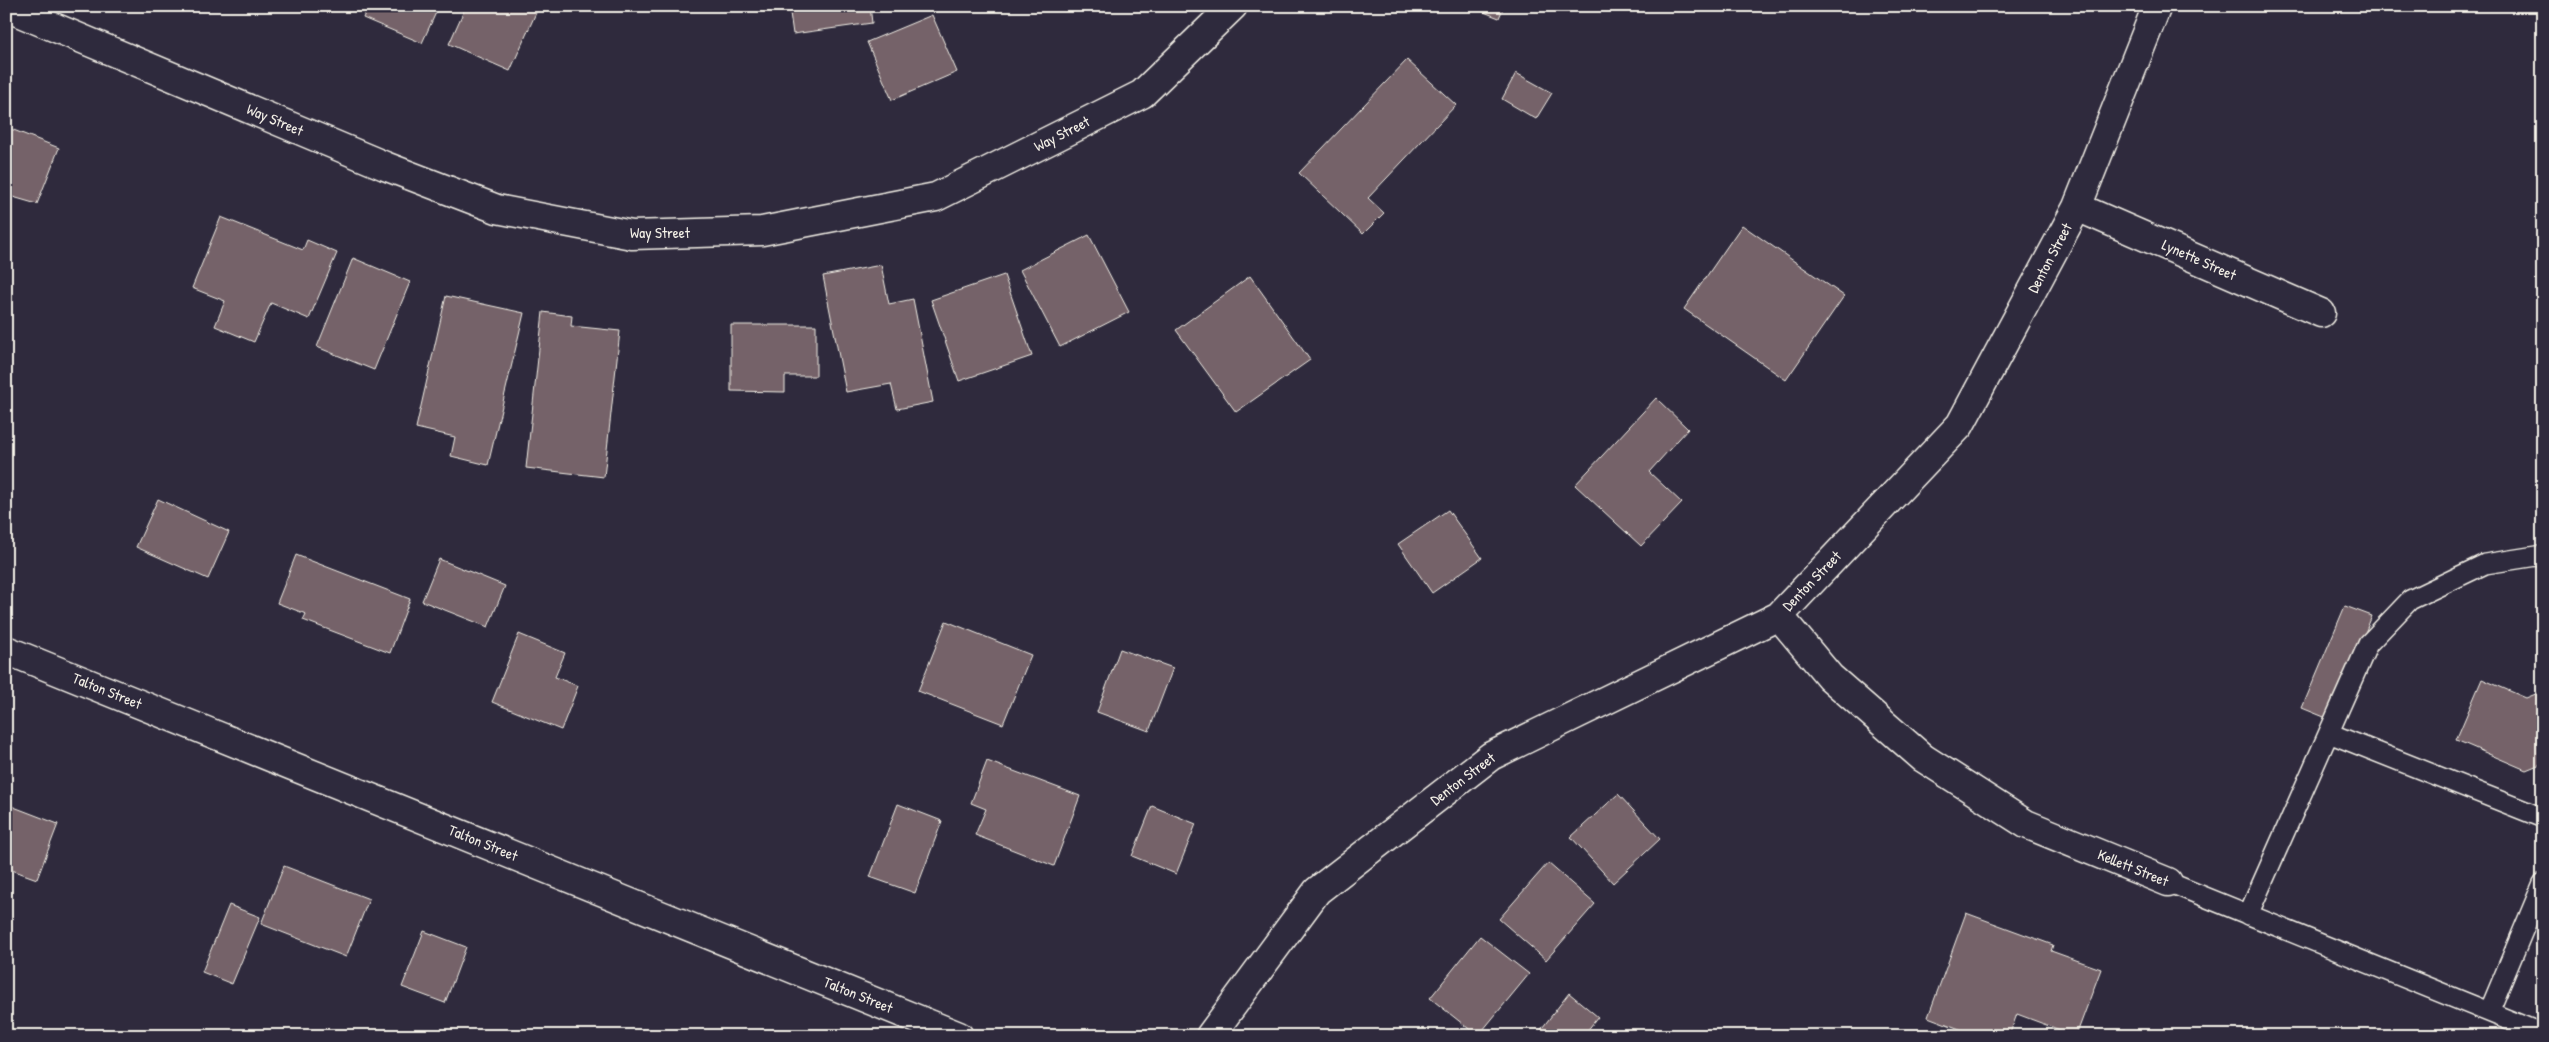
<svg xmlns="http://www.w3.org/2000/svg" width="2549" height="1042" font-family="'Patrick Hand',sans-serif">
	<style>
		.building { fill: #756269; stroke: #f4f1e8 }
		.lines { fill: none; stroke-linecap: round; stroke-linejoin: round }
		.lane-casing { stroke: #f4f1e8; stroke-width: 22 }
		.street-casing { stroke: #f4f1e8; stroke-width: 31 }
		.lane { stroke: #2f2a3d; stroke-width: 19 }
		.street { stroke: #2f2a3d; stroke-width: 28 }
		.labels { text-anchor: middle; stroke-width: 4; stroke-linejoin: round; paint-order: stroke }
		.street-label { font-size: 15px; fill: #f4f1e8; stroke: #2f2a3d }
	</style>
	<rect width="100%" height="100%" fill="#2f2a3d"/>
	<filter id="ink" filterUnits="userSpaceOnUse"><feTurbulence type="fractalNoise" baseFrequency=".02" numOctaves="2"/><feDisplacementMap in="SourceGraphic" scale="10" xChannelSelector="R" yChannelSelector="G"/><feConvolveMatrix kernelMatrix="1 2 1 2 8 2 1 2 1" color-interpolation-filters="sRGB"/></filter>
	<g filter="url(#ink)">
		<path class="building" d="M368,6H439L422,43L363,18Z
			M466,6H539L510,71L449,44Z
			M789,6H870L872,23L793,34Z
			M1469,6H1504L1499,18Z
			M932,15L957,72L892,100L867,42Z
			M1407,60L1456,105L1368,198L1384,213L1363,234L1299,173Z
			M1516,73L1552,93L1536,119L1502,99Z
			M6,127L59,148L37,204L6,195Z
			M221,217L303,250L307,240L337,253L309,319L271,303L254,342L215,326L225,301L192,288Z
			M1742,225L1844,296L1786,380L1684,309Z
			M1089,235L1129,312L1060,347L1020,270Z
			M353,258L410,282L374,370L317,347Z
			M881,265L889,304L913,299L933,402L897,409L891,384L846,392L823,276Z
			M1004,275L1032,356L959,381L931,300Z
			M1250,276L1310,360L1236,412L1176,330Z
			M446,296L524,313L488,465L451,456L455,437L416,428Z
			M543,312L572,316L571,326L620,331L604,477L526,468Z
			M731,325H816V376H785V392L731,391Z
			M1656,398L1688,429L1649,472L1682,503L1641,546L1575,485Z
			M158,499L229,532L208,579L136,547Z
			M1448,510L1482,558L1432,593L1398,544Z
			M296,555L410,599L390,653L303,620L306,614L277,603Z
			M439,559L505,586L488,627L422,601Z
			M2345,606L2372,616L2329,719L2302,708Z
			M946,621L1031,655L1003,724L918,691Z
			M519,634L565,653L555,677L578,686L561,730L492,702Z
			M1120,649L1173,668L1149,731L1097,712Z
			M2482,679L2526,698L2543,691V763L2526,770L2456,740Z
			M987,761L1080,796L1054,866L975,835L986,809L971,803Z
			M1618,794L1660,839L1613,883L1571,837Z
			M6,804L58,824L37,879L9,869L6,875Z
			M898,804L942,821L915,893L870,877Z
			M1152,806L1196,824L1176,874L1132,856Z
			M1548,863L1595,904L1546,960L1499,919Z
			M284,866L369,899L346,957L261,924Z
			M229,905L260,917L232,984L202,972Z
			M1966,913L2053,945L2051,951L2101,969L2076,1036L2017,1014L2009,1036H1978L1928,1017Z
			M424,931L466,947L445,1003L402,987Z
			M1480,936L1529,974L1478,1036L1430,998Z
			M1569,993L1598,1017L1583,1036H1536Z"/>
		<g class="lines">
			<g class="lane-casing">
				<path id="lane" d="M2329,733L2543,818
					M2168,882L2543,1034
					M2248,915L2368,644L2410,600L2485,564L2536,556L2543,558
					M2489,1012L2543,883"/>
			</g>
			<g class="street-casing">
				<path id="street" d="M6,7L385,166L497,209L632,235L762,231L936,197L1142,94L1233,6
					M2077,207L2321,313
					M1779,616L1830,677L1923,758L2026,824L2168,882
					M6,650L959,1036
					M1210,1036L1317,891L1491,756L1779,616L1960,425L2077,207L2157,6"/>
			</g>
			<use href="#lane" class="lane"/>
			<use href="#street" class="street"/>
		</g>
	</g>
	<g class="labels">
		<g class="street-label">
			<text transform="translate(275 120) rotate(23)" y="5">Way Street</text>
			<text transform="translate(1062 134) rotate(-27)" y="5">Way Street</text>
			<text x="660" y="238">Way Street</text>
			<text transform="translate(2050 258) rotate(-62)" y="5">Denton Street</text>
			<text transform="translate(2199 260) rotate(24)" y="5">Lynette Street</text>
			<text transform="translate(1812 581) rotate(-46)" y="5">Denton Street</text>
			<text transform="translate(107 691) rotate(22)" y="5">Talton Street</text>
			<text transform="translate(1463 779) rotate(-37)" y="5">Denton Street</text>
			<text transform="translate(483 843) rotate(22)" y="5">Talton Street</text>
			<text transform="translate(2133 868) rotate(22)" y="5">Kellett Street</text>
			<text transform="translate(858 995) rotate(22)" y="5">Talton Street</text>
		</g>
	</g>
	<rect width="2549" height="1042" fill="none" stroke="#2f2a3d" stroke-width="25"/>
	<rect x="12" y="12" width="2524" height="1017" fill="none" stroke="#f4f1e8" stroke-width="2" filter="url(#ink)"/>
</svg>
